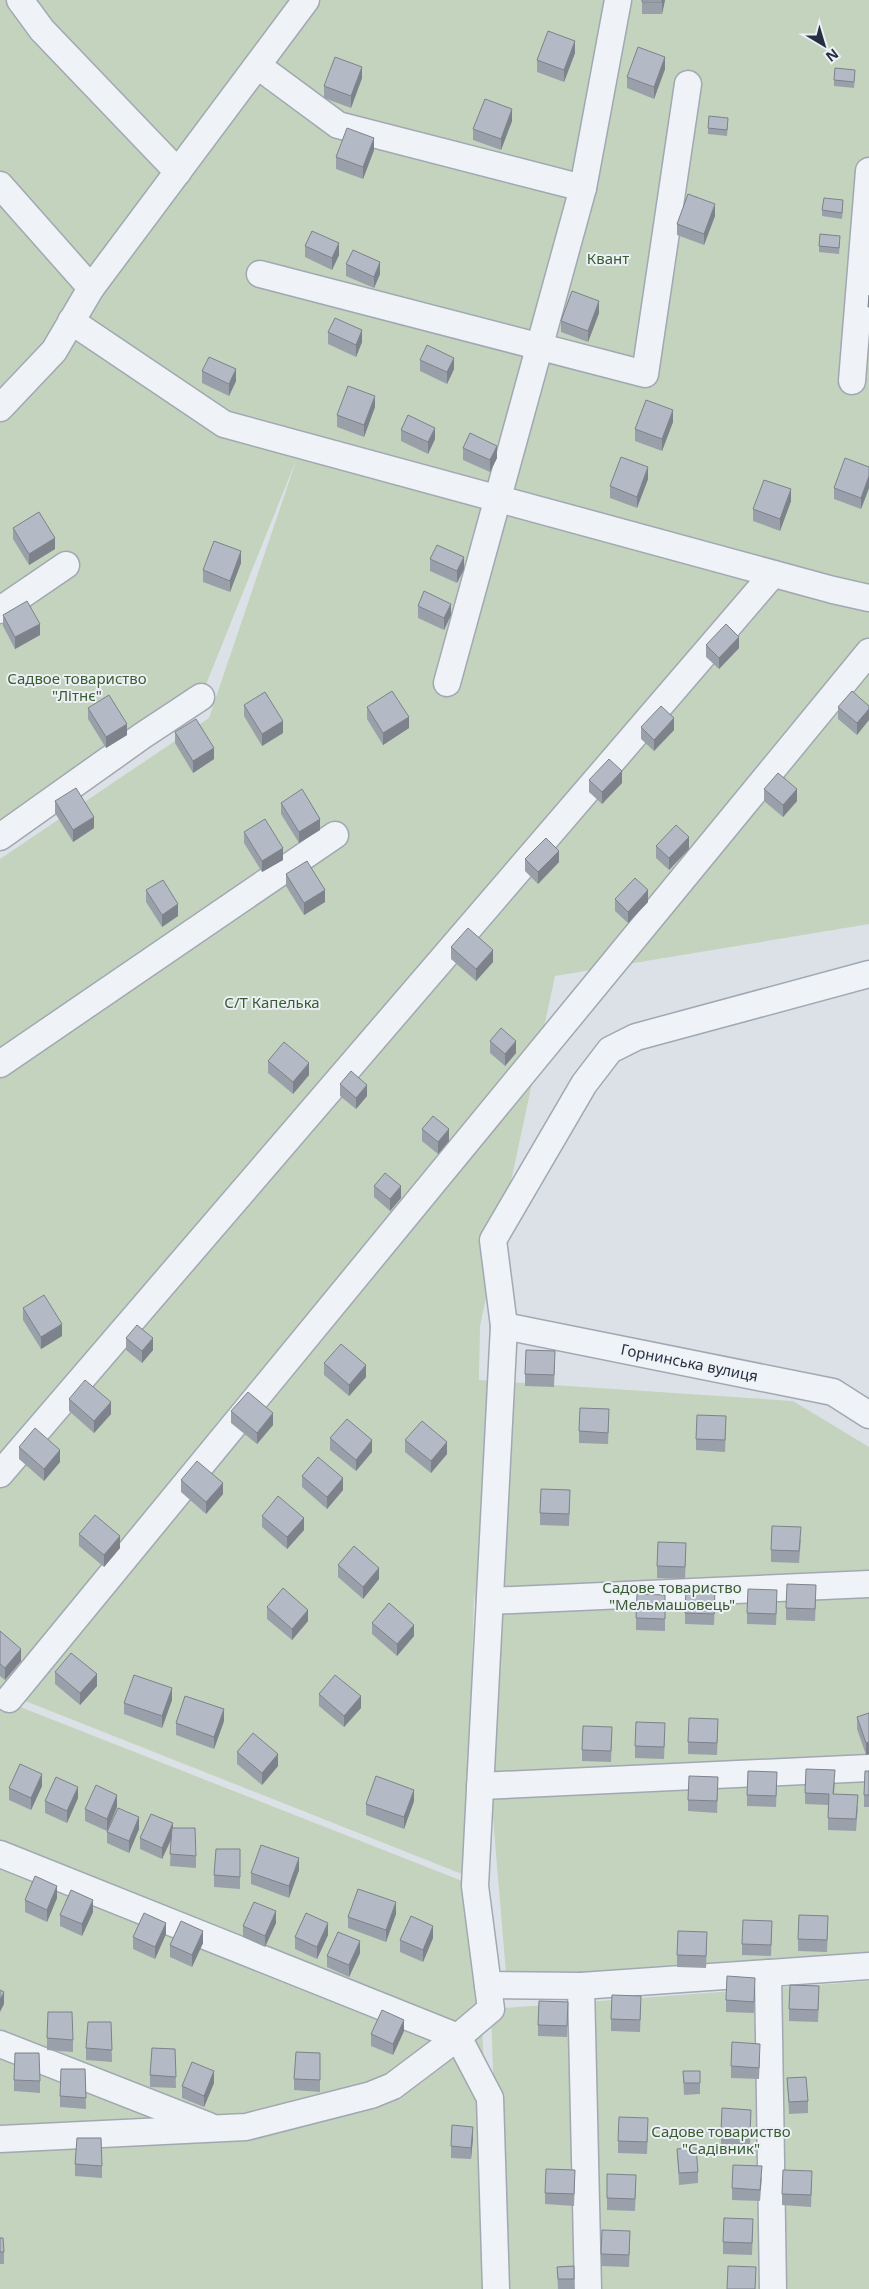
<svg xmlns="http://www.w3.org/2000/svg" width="869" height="2289" font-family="'Noto Sans',sans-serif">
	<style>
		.green { fill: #c3d3bd }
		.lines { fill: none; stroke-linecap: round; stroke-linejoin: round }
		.minor-casing { stroke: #a1a8b2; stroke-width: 29 }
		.minor { stroke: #eff2f6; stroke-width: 26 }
		.wall { fill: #9aa0aa }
		.shaded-wall { fill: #7d828b }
		.building { fill: #b3bac6; stroke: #7d828b }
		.labels { text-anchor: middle; stroke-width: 4; stroke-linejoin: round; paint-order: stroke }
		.park-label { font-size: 15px; fill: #395d30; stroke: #ecf0f6 }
		.street-label { font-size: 15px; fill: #242f40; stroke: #ecf0f6 }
	</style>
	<rect width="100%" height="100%" fill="#dce1e8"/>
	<path class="green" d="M0,0H869V924L555,976L480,1326L479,1380L793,1401L869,1447V1964L507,1985L474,1591L467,1876L0,1691V859L209,718L297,458L201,697L0,835Z
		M0,1699L475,1886L495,2289H0Z
		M869,1981V2289H500L491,2009Z"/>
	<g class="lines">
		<g class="minor-casing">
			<g id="minor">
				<path d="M20,0L42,30L178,172"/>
				<path d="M258,66L338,125L583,188"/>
				<path d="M0,185L91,288"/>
				<path d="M260,274L645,374L688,84"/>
				<path d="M71,321L224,424L833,590L869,598"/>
				<path d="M852,381L869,171"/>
				<path d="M0,408L54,351L91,288L306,0"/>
				<path d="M0,610L66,565"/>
				<path d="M447,683L583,188L618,0"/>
				<path d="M0,837L142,736L201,697"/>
				<path d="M0,1064L335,835"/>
				<path id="s1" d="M504,1326L833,1392L869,1415"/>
				<path d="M0,1474L773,574"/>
				<path d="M490,1601L869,1584"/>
				<path d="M9,1699L869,652"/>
				<path d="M480,1786L869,1768"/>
				<path d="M0,1854L458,2037L490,2098L496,2289"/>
				<path d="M768,1973L773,2289"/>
				<path d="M488,1985L581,1986L869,1966"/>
				<path d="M581,1986L588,2289"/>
				<path d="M0,2044L209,2126"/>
				<path d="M0,2139L246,2127L371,2095L393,2086L458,2037L491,2009L475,1886L504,1326L493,1240L584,1084L610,1050L636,1037L869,974"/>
			</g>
		</g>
		<use href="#minor" class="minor"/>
	</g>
	<path class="wall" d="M642,0H665L662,14H642Z
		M575,53L564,82L537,72V60Z
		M665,69L654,99L627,88V77Z
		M855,76L854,88L834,86V80Z
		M362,78L351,108L324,98V86Z
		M512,121L501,150L473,140V129Z
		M728,124L727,136L708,134V128Z
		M374,150L363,179L336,169V157Z
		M843,206L842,219L822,216V210Z
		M715,216L704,245L677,235V224Z
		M840,242L839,254L819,252V246Z
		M305,246L339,255L332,270L305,257Z
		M346,264L380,274L374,288L346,276Z
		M599,313L588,342L561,332V321Z
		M328,332L362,342L356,357L328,344Z
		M420,360L454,369L447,384L420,371Z
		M202,371L236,381L229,396L202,383Z
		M375,407L364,437L337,427V415Z
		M673,422L662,451L635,441V429Z
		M401,430L435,439L428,454L401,441Z
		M463,448L497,458L490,472L463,460Z
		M869,467V488L861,509L834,499V488Z
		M648,479L637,508L610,498V486Z
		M791,501L780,531L753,521V509Z
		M13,528L55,549L29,565L13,539Z
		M430,559L464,569L457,583L430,571Z
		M241,563L230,592L203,582V570Z
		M418,606L451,615L444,630L418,618Z
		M3,615L40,635L15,649L3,626Z
		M706,645L739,648L719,669L706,657Z
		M244,705L283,733L262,746L244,716Z
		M869,706L857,735L838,719V707Z
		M367,707L409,728L383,745L367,719Z
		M88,708L127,735L106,748L88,719Z
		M641,727L674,730L654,751L641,739Z
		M175,732L214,759L193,773L175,743Z
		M589,780L622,783L602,804L589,792Z
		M764,789L797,801L783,817L764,801Z
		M55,801L94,828L73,842L55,813Z
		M281,803L320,830L299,843L281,814Z
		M244,832L283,860L262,872L244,843Z
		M656,846L689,849L669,870L656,858Z
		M525,859L559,862L538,884L525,871Z
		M286,874L325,902L304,915L286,886Z
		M146,890L178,916L162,927L146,902Z
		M615,899L648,902L628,923L615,911Z
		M451,947L493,962L476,981L451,959Z
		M490,1041L516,1053L505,1066L490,1053Z
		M268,1061L309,1075L293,1094L268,1073Z
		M340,1084L367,1096L356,1109L340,1096Z
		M422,1129L449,1141L438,1154L422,1141Z
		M374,1186L401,1198L390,1211L374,1197Z
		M23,1308L62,1336L41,1349L23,1320Z
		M126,1338L153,1350L142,1363L126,1350Z
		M324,1363L366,1377L349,1396L324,1375Z
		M555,1363L554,1387L525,1386V1374Z
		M69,1399L111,1414L94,1433L69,1411Z
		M231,1411L273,1425L257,1444L231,1423Z
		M609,1420L608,1444L579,1443V1431Z
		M726,1428L725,1452L696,1450V1439Z
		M330,1438L372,1452L356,1471L330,1450Z
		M405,1440L447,1454L431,1473L405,1452Z
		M19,1447L60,1462L44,1481L19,1459Z
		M302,1476L343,1490L327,1509L302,1487Z
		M181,1480L223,1494L206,1514L181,1492Z
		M570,1502L569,1526L540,1525V1513Z
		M262,1516L304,1530L287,1549L262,1527Z
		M79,1534L120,1548L104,1567L79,1546Z
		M801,1539L799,1563L771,1562V1550Z
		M686,1555L685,1579L657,1578V1566Z
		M338,1565L379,1579L363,1599L338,1577Z
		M816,1597L815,1621L786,1620V1608Z
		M715,1601L714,1625L685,1624V1613Z
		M777,1602L776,1625L747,1624V1613Z
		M267,1607L308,1621L292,1640L267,1619Z
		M665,1607V1631L636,1630V1618Z
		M372,1623L414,1636L397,1656L372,1634Z
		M0,1631L21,1661L5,1680L0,1676Z
		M55,1672L97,1686L80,1705L55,1684Z
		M319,1694L361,1708L344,1727L319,1706Z
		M172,1700L162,1728L124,1714V1703Z
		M869,1713V1754L866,1755L857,1729V1717Z
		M224,1721L214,1749L176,1735V1723Z
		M718,1731L717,1755L688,1754V1742Z
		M665,1735L664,1759L635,1758V1746Z
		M612,1738L611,1762L582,1761V1750Z
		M237,1752L278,1766L262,1785L237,1764Z
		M869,1771V1807H864V1795Z
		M835,1782L834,1794L858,1807L856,1831L828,1830V1805L805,1804V1793Z
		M777,1783L776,1807L747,1806V1795Z
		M42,1786L31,1810L9,1800V1788Z
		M718,1789L717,1813L688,1811V1800Z
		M78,1798L67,1823L45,1813V1801Z
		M414,1801L404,1829L366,1815V1804Z
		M117,1807L107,1831L85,1821V1809Z
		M173,1828L196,1856V1868L170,1866L171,1840L162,1859L140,1849V1838Z
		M139,1829L129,1853L107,1843V1832Z
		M240,1849V1889L214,1887V1875Z
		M299,1870L289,1898L251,1884V1873Z
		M57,1898L47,1922L25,1912V1900Z
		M93,1912L82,1936L60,1926V1915Z
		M396,1914L386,1942L348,1928V1917Z
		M276,1923L265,1947L243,1937V1926Z
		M828,1928L827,1952L798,1951V1939Z
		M772,1932L771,1956L742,1955V1944Z
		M166,1934L155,1959L133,1949V1937Z
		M328,1935L317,1959L295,1949V1937Z
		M433,1938L423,1962L400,1952V1940Z
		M203,1943L192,1967L170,1957V1945Z
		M707,1944L706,1968L677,1967V1955Z
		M360,1953L349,1977L327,1967V1956Z
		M755,1989L754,2013L726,2012V2000Z
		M819,1998L818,2022L789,2021V2009Z
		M641,2008L640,2032L611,2031V2019Z
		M568,2014L567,2037L538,2036V2025Z
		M111,2022L112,2062L86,2060V2048Z
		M404,2031L393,2055L371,2046V2034Z
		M47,2038L73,2040V2052L47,2050Z
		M175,2049L176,2088L150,2087V2075Z
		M320,2053V2092L294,2090V2079Z
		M760,2055L759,2079L731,2078V2066Z
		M85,2069L86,2109L60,2107V2096Z
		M683,2071H700V2094L684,2095Z
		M787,2078L808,2101V2113L789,2114Z
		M14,2080L40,2081V2093L14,2091Z
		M214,2083L204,2107L182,2098V2086Z
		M751,2121L750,2145L721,2144V2132Z
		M648,2130L647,2154L618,2153V2141Z
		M473,2138L471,2159L451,2158V2146Z
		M677,2149L698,2172V2183L679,2185Z
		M75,2164L102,2166V2178L75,2176Z
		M762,2177L760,2201L732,2200V2188Z
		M575,2182L574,2206L545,2204V2193Z
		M812,2183L811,2207L782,2205V2194Z
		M636,2186L635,2211L607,2210V2198Z
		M753,2231L752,2255L723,2254V2242Z
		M0,2238L4,2252V2264H0Z
		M630,2243L629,2267L601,2266V2254Z
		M574,2266V2289H558L557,2267Z"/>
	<path class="shaded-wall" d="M662,0H665L662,14Z
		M575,41V53L564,82V70Z
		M665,57V69L654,99V87Z
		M362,67V78L351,108V96Z
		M512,109V121L501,150V139Z
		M374,138V150L363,179V167Z
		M715,204V216L704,245V234Z
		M339,243V255L332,270V258Z
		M380,262V274L374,288V277Z
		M599,301V313L588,342V331Z
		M362,330V342L356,357V345Z
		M454,358V369L447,384V372Z
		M236,369V381L229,396V384Z
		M375,396V407L364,437V425Z
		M673,410V422L662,451V439Z
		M435,428V439L428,454V442Z
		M497,446V458L490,472V460Z
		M648,467V479L637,508V497Z
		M869,476V488L861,509V498Z
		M791,489V501L780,531V519Z
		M55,538V549L29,565V554Z
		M241,551V563L230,592V581Z
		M464,557V569L457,583V571Z
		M451,604V615L444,630V618Z
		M40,624V635L15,649V637Z
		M739,637V648L719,669V658Z
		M869,709V720L857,735V723Z
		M409,717V728L383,745V733Z
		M674,718V730L654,751V740Z
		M283,721V733L262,746V734Z
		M127,724V735L106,748V737Z
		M214,748V759L193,773V761Z
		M622,771V783L602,804V792Z
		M797,789V801L783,817V805Z
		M94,817V828L73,842V830Z
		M320,819V830L299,843V832Z
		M689,837V849L669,870V858Z
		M283,848V860L262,872V861Z
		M559,851V862L538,884V872Z
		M325,890V902L304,915V903Z
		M648,890V902L628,923V912Z
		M178,904V916L162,927V915Z
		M493,950V962L476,981V969Z
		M516,1041V1053L505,1066V1054Z
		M309,1063V1075L293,1094V1082Z
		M367,1085V1096L356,1109V1098Z
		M449,1129V1141L438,1154V1142Z
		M401,1186V1198L390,1211V1199Z
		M62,1324V1336L41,1349V1337Z
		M153,1338V1350L142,1363V1351Z
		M366,1365V1377L349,1396V1385Z
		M111,1402V1414L94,1433V1421Z
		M273,1413V1425L257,1444V1433Z
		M372,1440V1452L356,1471V1460Z
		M447,1442V1454L431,1473V1461Z
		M60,1450V1462L44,1481V1469Z
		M343,1478V1490L327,1509V1497Z
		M223,1483V1494L206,1514V1502Z
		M304,1518V1530L287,1549V1537Z
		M120,1536V1548L104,1567V1555Z
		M379,1568V1579L363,1599V1587Z
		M308,1610V1621L292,1640V1629Z
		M414,1625V1636L397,1656V1644Z
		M21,1649V1661L5,1680V1668Z
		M97,1674V1686L80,1705V1693Z
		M172,1688V1700L162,1728V1716Z
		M361,1696V1708L344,1727V1716Z
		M224,1709V1721L214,1749V1737Z
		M869,1742V1754L866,1755V1743Z
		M278,1754V1766L262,1785V1773Z
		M42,1774V1786L31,1810V1798Z
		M78,1787V1798L67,1823V1811Z
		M414,1790V1801L404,1829V1817Z
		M117,1795V1807L107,1831V1819Z
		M139,1817V1829L129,1853V1841Z
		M173,1823V1835L162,1859V1848Z
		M299,1858V1870L289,1898V1886Z
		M57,1886V1898L47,1922V1910Z
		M93,1900V1912L82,1936V1924Z
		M396,1902V1914L386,1942V1930Z
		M276,1911V1923L265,1947V1936Z
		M166,1923V1934L155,1959V1947Z
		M328,1923V1935L317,1959V1947Z
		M433,1926V1938L423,1962V1950Z
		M203,1931V1943L192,1967V1955Z
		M360,1941V1953L349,1977V1965Z
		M4,1992V2004L0,2012V2000Z
		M404,2020V2031L393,2055V2044Z
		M214,2071V2083L204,2107V2096Z
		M473,2127V2138L471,2159V2148Z"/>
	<path class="building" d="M642,0H662V2H642Z
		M548,31L575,41L564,70L537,60Z
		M638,47L665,57L654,87L627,77Z
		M335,57L362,67L351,96L324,86Z
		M835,68L855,70L854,82L834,80Z
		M485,99L512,109L501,139L473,129Z
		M709,116L728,118L727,130L708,128Z
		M347,128L374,138L363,167L336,157Z
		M688,194L715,204L704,234L677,224Z
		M824,198L843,200L842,213L822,210Z
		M312,231L339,243L332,258L305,246Z
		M820,234L840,236L839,248L819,246Z
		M353,250L380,262L374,277L346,264Z
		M572,291L599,301L588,331L561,321Z
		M869,295V307H868Z
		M335,318L362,330L356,345L328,332Z
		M427,345L454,358L447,372L420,360Z
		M209,357L236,369L229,384L202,371Z
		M348,386L375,396L364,425L337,415Z
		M646,400L673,410L662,439L635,429Z
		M408,415L435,428L428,442L401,430Z
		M470,433L497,446L490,460L463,448Z
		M621,457L648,467L637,497L610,486Z
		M845,458L869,467V476L861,498L834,488Z
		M764,480L791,489L780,519L753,509Z
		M39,512L55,538L29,554L13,528Z
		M214,541L241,551L230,581L203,570Z
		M437,545L464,557L457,571L430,559Z
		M424,591L451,604L444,618L418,606Z
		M27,601L40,624L15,637L3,615Z
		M726,624L739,637L719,658L706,645Z
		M392,691L409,717L383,733L367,707Z
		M852,691L869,706V709L857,723L838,707Z
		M265,692L283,721L262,734L244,705Z
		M109,695L127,724L106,737L88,708Z
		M661,706L674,718L654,740L641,727Z
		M196,719L214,748L193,761L175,732Z
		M609,759L622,771L602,792L589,780Z
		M778,773L797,789L783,805L764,789Z
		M76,788L94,817L73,830L55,801Z
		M302,789L320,819L299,832L281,803Z
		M265,819L283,848L262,861L244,832Z
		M676,825L689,837L669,858L656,846Z
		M546,838L559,851L538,872L525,859Z
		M307,861L325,890L304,903L286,874Z
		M635,878L648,890L628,912L615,899Z
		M163,880L178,904L162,915L146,890Z
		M468,928L493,950L476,969L451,947Z
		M501,1028L516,1041L505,1054L490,1041Z
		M284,1042L309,1063L293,1082L268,1061Z
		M351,1071L367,1085L356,1098L340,1084Z
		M433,1116L449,1129L438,1142L422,1129Z
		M385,1173L401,1186L390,1199L374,1186Z
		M44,1295L62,1324L41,1337L23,1308Z
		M137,1325L153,1338L142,1351L126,1338Z
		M341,1344L366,1365L349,1385L324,1363Z
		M526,1350L555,1351L554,1375L525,1374Z
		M85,1380L111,1402L94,1421L69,1399Z
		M248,1392L273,1413L257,1433L231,1411Z
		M580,1408L609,1409L608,1433L579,1431Z
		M697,1415L726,1416L725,1440L696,1439Z
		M347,1419L372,1440L356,1460L330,1438Z
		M422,1421L447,1442L431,1461L405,1440Z
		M35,1428L60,1450L44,1469L19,1447Z
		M318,1457L343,1478L327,1497L302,1476Z
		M197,1461L223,1483L206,1502L181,1480Z
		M541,1489L570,1490L569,1514L540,1513Z
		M278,1496L304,1518L287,1537L262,1516Z
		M95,1515L120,1536L104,1555L79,1534Z
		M772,1526L801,1527L799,1551L771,1550Z
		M658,1542L686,1543L685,1567L657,1566Z
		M354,1546L379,1568L363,1587L338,1565Z
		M787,1584L816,1585L815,1609L786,1608Z
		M283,1588L308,1610L292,1629L267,1607Z
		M686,1588L715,1590L714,1614L685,1613Z
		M748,1589L777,1590L776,1614L747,1613Z
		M637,1594L665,1595V1619L636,1618Z
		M389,1603L414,1625L397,1644L372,1623Z
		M0,1631L21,1649L5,1668L0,1664Z
		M71,1653L97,1674L80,1693L55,1672Z
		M134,1675L172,1688L162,1716L124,1703Z
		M335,1675L361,1696L344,1716L319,1694Z
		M185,1696L224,1709L214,1737L176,1723Z
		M869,1713V1742L866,1743L857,1717Z
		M689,1718L718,1719L717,1743L688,1742Z
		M636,1722L665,1723L664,1747L635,1746Z
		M583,1726L612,1727L611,1751L582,1750Z
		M253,1733L278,1754L262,1773L237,1752Z
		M20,1764L42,1774L31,1798L9,1788Z
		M806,1769L835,1770L833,1794L858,1795L856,1819L828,1818L829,1794L805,1793Z
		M748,1771L777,1772L776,1796L747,1795Z
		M865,1771H869V1795H864Z
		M376,1776L414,1790L404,1817L366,1804Z
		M689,1776L718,1777L717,1801L688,1800Z
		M56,1777L78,1787L67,1811L45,1801Z
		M96,1785L117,1795L107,1819L85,1809Z
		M118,1808L139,1817L129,1841L107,1832Z
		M151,1814L173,1823L162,1848L140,1838Z
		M172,1828H195L196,1856L170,1854Z
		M261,1845L299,1858L289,1886L251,1873Z
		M216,1849H240V1877L214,1875Z
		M35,1876L57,1886L47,1910L25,1900Z
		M358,1889L396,1902L386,1930L348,1917Z
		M71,1890L93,1900L82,1924L60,1915Z
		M254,1902L276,1911L265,1936L243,1926Z
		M144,1913L166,1923L155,1947L133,1937Z
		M306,1913L328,1923L317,1947L295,1937Z
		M799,1915L828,1916L827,1940L798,1939Z
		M411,1916L433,1926L423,1950L400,1940Z
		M743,1920L772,1921L771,1945L742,1944Z
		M181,1921L203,1931L192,1955L170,1945Z
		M678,1931L707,1932L706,1956L677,1955Z
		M338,1932L360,1941L349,1965L327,1956Z
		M727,1976L755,1978L754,2002L726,2000Z
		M790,1985L819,1986L818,2010L789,2009Z
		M0,1990L4,1992L0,2000Z
		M612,1995L641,1996L640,2020L611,2019Z
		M539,2001L568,2002L567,2026L538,2025Z
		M382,2010L404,2020L393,2044L371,2034Z
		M48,2012H72L73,2040L47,2038Z
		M88,2022H111L112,2050L86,2048Z
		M732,2042L760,2044L759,2068L731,2066Z
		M152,2048L175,2049L176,2077L150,2075Z
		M296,2052L320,2053V2080L294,2079Z
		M15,2053H39L40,2081L14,2080Z
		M192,2062L214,2071L204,2096L182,2086Z
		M61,2069H85L86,2098L60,2096Z
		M683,2071H700V2083H684Z
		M806,2077L808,2101L789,2102L787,2078Z
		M722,2108L751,2110L750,2134L721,2132Z
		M619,2117L648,2118L647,2142L618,2141Z
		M452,2125L473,2127L471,2148L451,2146Z
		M77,2138H101L102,2166L75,2164Z
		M696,2147L698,2172L679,2173L677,2149Z
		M733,2165L762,2166L760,2190L732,2188Z
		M546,2169L575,2170L574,2194L545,2193Z
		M783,2170L812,2171L811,2195L782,2194Z
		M607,2174L636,2175L635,2199L607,2198Z
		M724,2218L753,2219L752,2243L723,2242Z
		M602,2230L630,2231L629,2255L601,2254Z
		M0,2238H3L4,2252H0Z
		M574,2266V2279H558L557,2267Z
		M728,2266L756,2267L755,2289H727Z"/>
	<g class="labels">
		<g class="park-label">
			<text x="608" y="264">Квант</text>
			<text x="77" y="684">Садвое товариство<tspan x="77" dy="17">"Літнє"</tspan></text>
			<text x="272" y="1008">С/Т Капелька</text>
			<text x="672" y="1593">Садове товариство<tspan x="672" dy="17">"Мельмашовець"</tspan></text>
			<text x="721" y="2137">Садове товариство<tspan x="721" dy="17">"Садівник"</tspan></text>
		</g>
		<g class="street-label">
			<text dy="5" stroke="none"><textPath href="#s1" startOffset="189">Горнинська вулиця</textPath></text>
		</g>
	</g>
	<g transform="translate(824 45) rotate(142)" stroke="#ecf0f6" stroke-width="4" paint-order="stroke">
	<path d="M0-4L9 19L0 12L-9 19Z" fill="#242f40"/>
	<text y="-8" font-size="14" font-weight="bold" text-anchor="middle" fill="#242f40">N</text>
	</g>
</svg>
